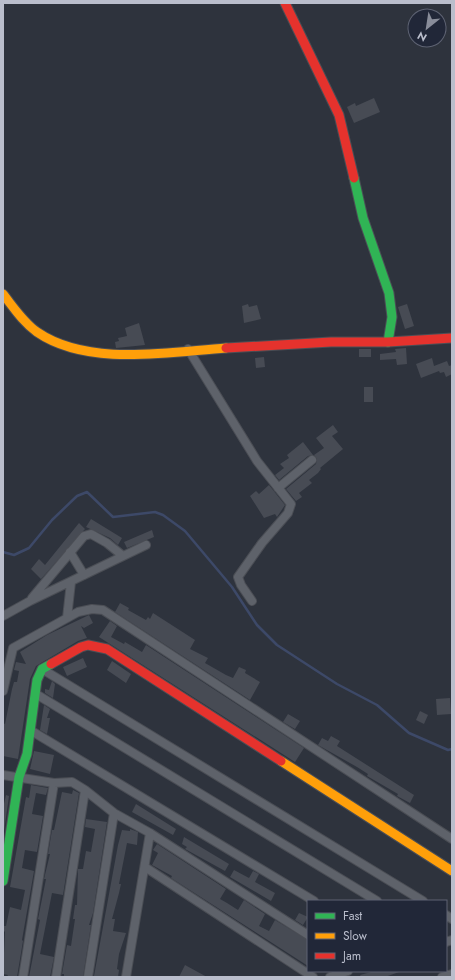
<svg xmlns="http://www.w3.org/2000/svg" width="455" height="980" font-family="Jost,sans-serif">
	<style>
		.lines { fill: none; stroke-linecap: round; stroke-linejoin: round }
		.stream { stroke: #3d4968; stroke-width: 2.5 }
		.building { fill: #474b54 }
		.street-casing { stroke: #4b4e55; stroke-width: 10 }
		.fast-casing { stroke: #4b4e55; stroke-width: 11 }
		.slow-casing { stroke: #4b4e55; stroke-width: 11 }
		.jam-casing { stroke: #4b4e55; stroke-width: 11 }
		.street { stroke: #5e626a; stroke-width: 8 }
		.fast { stroke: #30b455; stroke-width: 9 }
		.slow { stroke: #ff9f0a; stroke-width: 9 }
		.jam { stroke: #e5322d; stroke-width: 9 }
	</style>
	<rect width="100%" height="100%" fill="#2e333d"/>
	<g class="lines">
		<path class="stream" d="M3,552L14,555L29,548L52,520L77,496L87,492L113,517L155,512L163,515L185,531L232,587L257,625L277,645L337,684L377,705L409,733L448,750L452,749"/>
	</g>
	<path class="building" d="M374,98L380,112L354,123L347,107L355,103L356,106Z
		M248,304L249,307L257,305L261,319L244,323L242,306Z
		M407,304L414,326L405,329L398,307Z
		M139,323L145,345L116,348L115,342L119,341L118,338L127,336L125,328Z
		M406,348L407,364L397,365L396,359L380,360V354L396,352L395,349Z
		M359,349H371V357H359Z
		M264,357L265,367L256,368L255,358Z
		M432,358L434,366L447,361L449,366L452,365V374L446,377L444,372L440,373L439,371L421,378L416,364Z
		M364,387H373V402H364Z
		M333,425L338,432L332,436L343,449L320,468L321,469L318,473L309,480L312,483L299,493L302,497L296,501L286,489L316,464L317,459L314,455L324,448L316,438Z
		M303,442L313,455L308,456L279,480L275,475L284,468L280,464L289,458L287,455Z
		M269,485L285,505L277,517L275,514L264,518L250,496L256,491L259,494Z
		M91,519L122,538L118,545L110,538L86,527Z
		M79,523L85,529L41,579L31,569L39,559L45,565Z
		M152,530L154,537L127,548L124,542Z
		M120,603L129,608L128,610L146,620L148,617L150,619L153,613L195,640L190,649L208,658L205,663L226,675L233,678L239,667L246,670L245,673L260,682L250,700L115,612Z
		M89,615L93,623L84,628L81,626L87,638L78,641L36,666L30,679L18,759L3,756V723L5,724L12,689L14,682H17L19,671L14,670L16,662L26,664L20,652L47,635Z
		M110,621L117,626L111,637L124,644L125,642L142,652L146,645L304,748L295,762L99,637Z
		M83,658L87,667L67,676L63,667Z
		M112,661L131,674L126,683L107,670Z
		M52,681L55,684L53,698L45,693V689L49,690Z
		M450,698L451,714L437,715L436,699Z
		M44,705L50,709L47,718H50L47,734L40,730Z
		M420,711L428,715L424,724L416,720Z
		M288,714L300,721L295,729L283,722Z
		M331,736L340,741L337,746L414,795L410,803L397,796L398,794L367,776L368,774L357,767L318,745L322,738L328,741Z
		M34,751L54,755L50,774L30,769Z
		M31,785L48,788L46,795L36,793L32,814L43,816L37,852L25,850L22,868L34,871L22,940L23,941L17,977H7L8,975L3,974L5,932L3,930L4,926H6L10,907L21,910L25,890L10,887L26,797L29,798Z
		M73,790L79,793L63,895L52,893L40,954L54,957L50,977H29L40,920L38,919L46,879H44L50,854H48L52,830H54L62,792L72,794Z
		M6,795L9,796L4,831L3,808Z
		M136,804L176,829L173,835L132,812Z
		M86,819L107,822L93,913L89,925H91L83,977H64V974H62L67,945L71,946L75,919H73L75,905H77L78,869H83L86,851L91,852L95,829L85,827Z
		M130,829L138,832L137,845L127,843L119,884H121L119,893L112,919H115L113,931L126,933L119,954L117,969L119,970L118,977L94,976L118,845L122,830L130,831Z
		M184,837L229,864L225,871L185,849L187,847L182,844Z
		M157,844L226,889L220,899L227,903L238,910L244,900L265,914L259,926L269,931L275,920L308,940V966L171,878L172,876L152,865L158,853L153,850Z
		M234,870L249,878L253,871L259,874L255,882L275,893L271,901L230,877Z
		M299,913L308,917L303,925L295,920Z
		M185,965L207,977H179Z
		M375,971H399V972L385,977H361L360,975Z"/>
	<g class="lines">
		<g class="street-casing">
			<path id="street" d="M188,349L257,461L291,504L288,513L262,543L238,577L241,585L252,601
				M278,488L312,460
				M70,552L84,575
				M32,598L84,536L91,534L107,543L123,556
				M3,616L30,601L146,545
				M67,618L71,582
				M42,669L423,901
				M3,691L13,648L78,612L92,609L103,610L452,839
				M36,694L377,901
				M30,730L314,901
				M3,775L54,783L72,782L85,790L114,813L150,833L308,935
				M145,867L313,977
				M446,915L452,919
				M446,942L452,940
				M23,977L54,783
				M56,977L85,790
				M88,977L114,813
				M126,977L150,833
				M330,977L348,971
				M442,977L452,974"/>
		</g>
		<g class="fast-casing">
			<path id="fast" d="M354,178L363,218L389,293L392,317L388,342
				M3,881L19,777L27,754L37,680L42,669L51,664"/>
		</g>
		<g class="slow-casing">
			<path id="slow" d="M3,294C14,308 23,322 37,332C88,367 168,352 226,348
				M281,761L452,871"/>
		</g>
		<g class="jam-casing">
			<path id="jam" d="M285,3L339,115L354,178
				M226,348L331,342H388L452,338
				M51,664L81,647L88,645L107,649L281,761"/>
		</g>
		<use href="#street" class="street"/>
		<use href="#fast" class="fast"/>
		<use href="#slow" class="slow"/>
		<use href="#jam" class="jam"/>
	</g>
	<rect width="455" height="980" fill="none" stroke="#babecc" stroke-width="8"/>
	<rect x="307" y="900" width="140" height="72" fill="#212738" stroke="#5e6373"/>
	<rect x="315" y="913" width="20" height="6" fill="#30b455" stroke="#5e6373"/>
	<text x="343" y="920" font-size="12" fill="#babecc">Fast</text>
	<rect x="315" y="933" width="20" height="6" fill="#ff9f0a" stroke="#5e6373"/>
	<text x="343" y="940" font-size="12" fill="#babecc">Slow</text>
	<rect x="315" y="953" width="20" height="6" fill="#e5322d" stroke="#5e6373"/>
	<text x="343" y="960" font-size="12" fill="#babecc">Jam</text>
	<g transform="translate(427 28) rotate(210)"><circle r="19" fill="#212738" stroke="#5e6373"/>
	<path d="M0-3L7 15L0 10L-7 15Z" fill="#898d9a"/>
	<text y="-6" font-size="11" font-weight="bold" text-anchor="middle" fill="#babecc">N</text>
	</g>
</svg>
